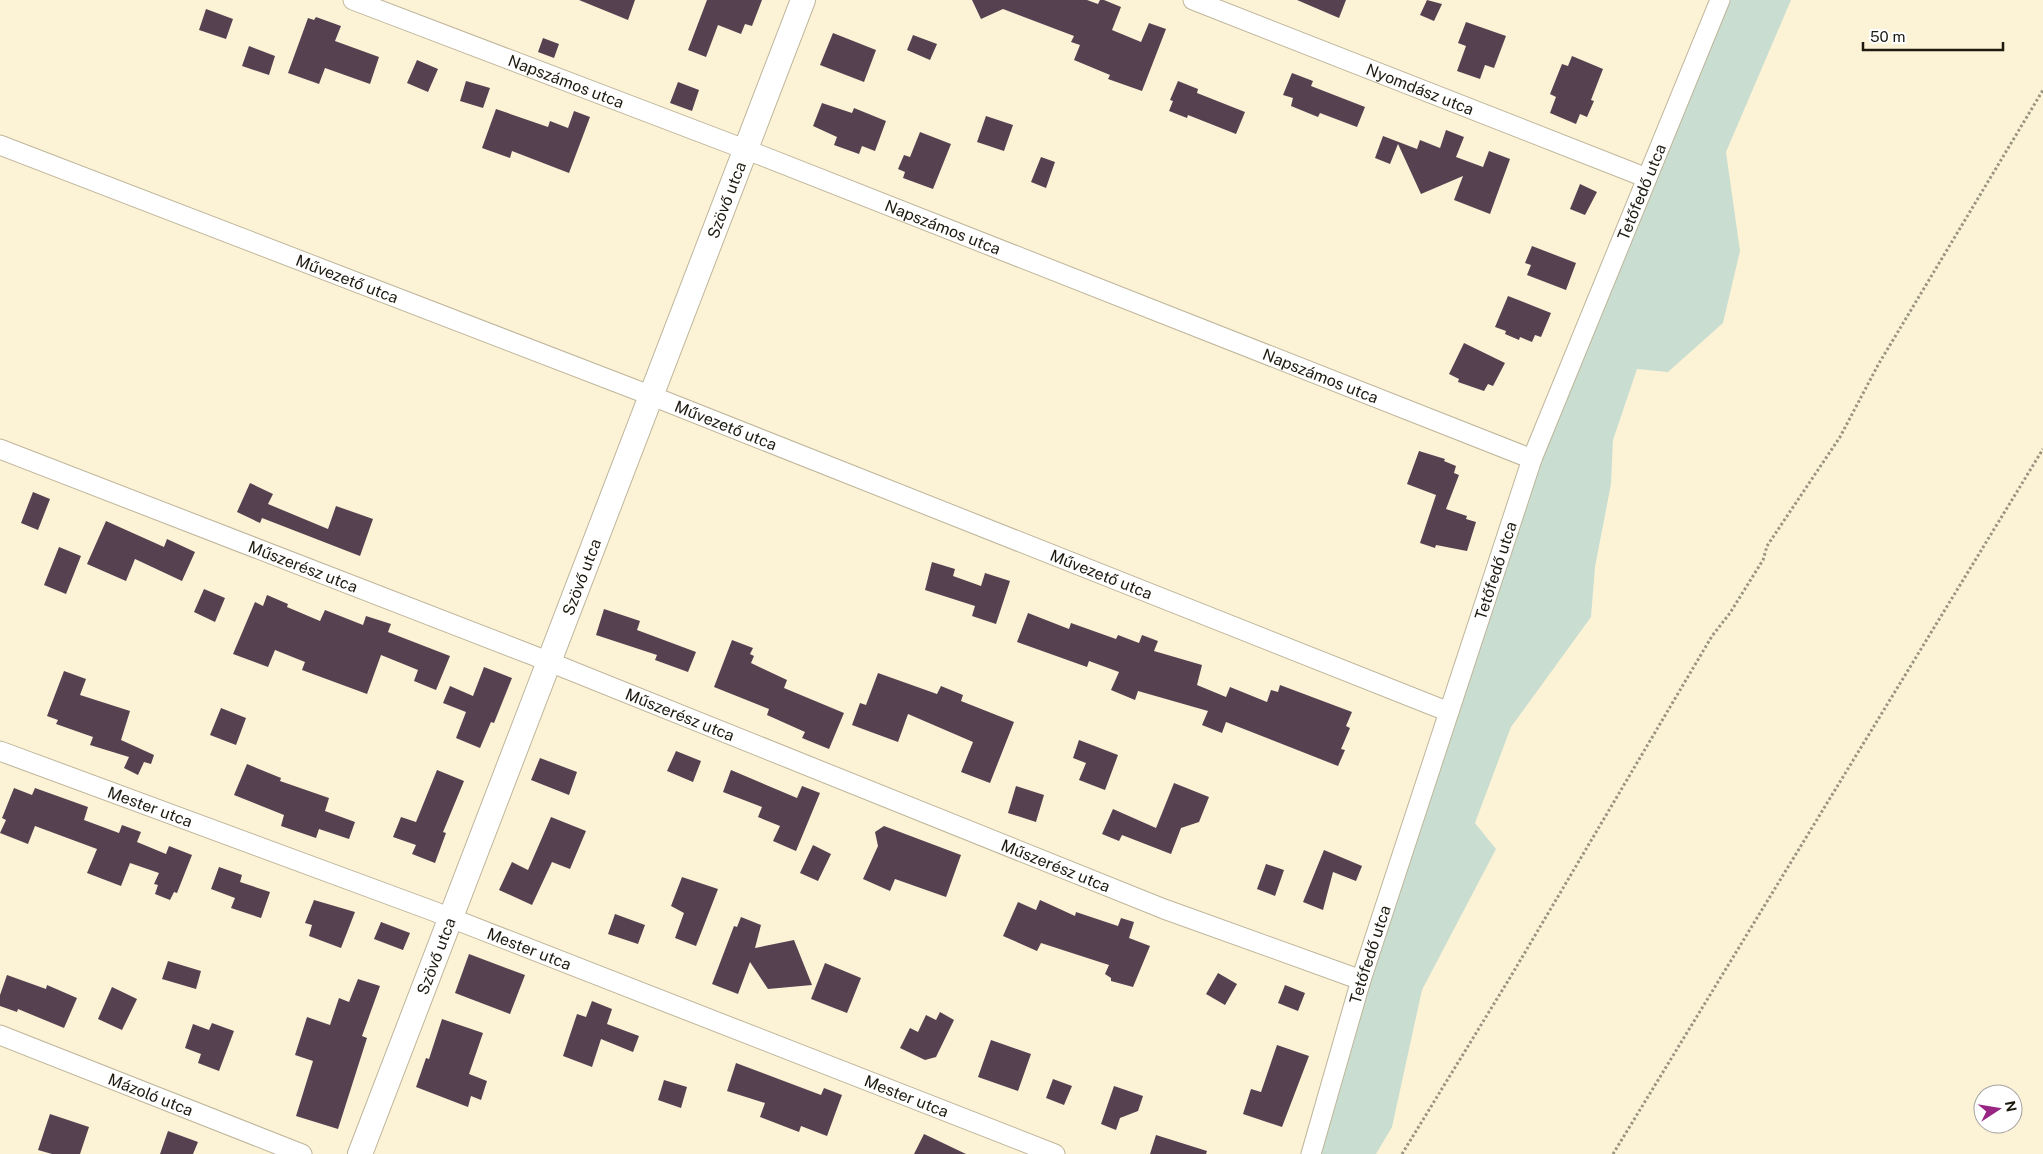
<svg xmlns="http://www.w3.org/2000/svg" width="2043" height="1154" font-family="'Public Sans',sans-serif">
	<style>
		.green { fill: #c9ded1 }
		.building { fill: #564151 }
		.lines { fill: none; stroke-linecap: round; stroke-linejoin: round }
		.minor-casing { stroke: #beb59a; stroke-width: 21 }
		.tertiary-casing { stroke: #beb59a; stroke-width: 26 }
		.path { stroke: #9a937f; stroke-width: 3; stroke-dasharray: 2.5 2.5; stroke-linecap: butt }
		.minor { stroke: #fff; stroke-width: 19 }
		.tertiary { stroke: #fff; stroke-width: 24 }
		.labels { text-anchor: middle; stroke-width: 5; stroke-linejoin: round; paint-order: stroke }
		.street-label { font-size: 16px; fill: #1e1a10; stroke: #fff }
	</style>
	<rect width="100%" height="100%" fill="#fcf3d7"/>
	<path class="green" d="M1720,0H1791L1726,152L1740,251L1723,323L1668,372L1637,369L1613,440L1611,484L1595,567L1591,617L1511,727L1475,823L1496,849L1422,990L1392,1127L1376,1154H1311L1532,459Z"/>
	<path class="building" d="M579,0H635L628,20Z
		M707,0H762L752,26L745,24L741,34L718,25L706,57L688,50Z
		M972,0H1087L1098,4L1100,0H1104L1121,7L1112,30L1141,42L1149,23L1166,29L1142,91L1108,79L1110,75L1074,60L1080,45L1071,42L1074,36L1003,9L981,19Z
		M1297,0H1346L1339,18Z
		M1427,0L1442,4L1434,21L1420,15Z
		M206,9L233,19L226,39L199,30Z
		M316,17L341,26L335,41L379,57L370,84L325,68L319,84L288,73L308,18L314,20Z
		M1466,22L1506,36L1494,68L1485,65L1480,79L1457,71L1466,46L1458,43Z
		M833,33L876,50L864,82L820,65Z
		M913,35L937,44L930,60L907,50Z
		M543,38L559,44L554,58L538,52Z
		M249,46L275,56L269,75L242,66Z
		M1572,56L1603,69L1591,100L1594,101L1587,117L1580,114L1576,124L1550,113L1556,97L1550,94L1562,64L1568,66Z
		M417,60L438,69L428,92L407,83Z
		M1292,73L1313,81L1311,86L1365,107L1357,127L1320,113L1318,117L1291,106L1293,98L1283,95Z
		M466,81L490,88L483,108L460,101Z
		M1178,81L1198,89L1197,93L1245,112L1236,134L1188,115L1187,118L1169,111L1173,101L1170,100Z
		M678,82L699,90L692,111L670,103Z
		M822,103L852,113L854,108L886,121L875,151L862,146L859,154L834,145L837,137L813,126Z
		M496,109L548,127L550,121L568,128L574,111L590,117L569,173L512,151L510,158L482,148Z
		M986,116L1013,125L1004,151L977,142Z
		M1446,130L1464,137L1456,157L1483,167L1489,151L1510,159L1490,214L1454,200L1463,176L1421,194L1398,144L1390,164L1375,158L1383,136L1417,149L1420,140L1440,148Z
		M920,132L951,144L933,189L903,178L905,172L898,169L904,155L910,157Z
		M1041,157L1055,162L1046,188L1031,182Z
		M1580,184L1597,192L1585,215L1570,209Z
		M1532,246L1576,263L1566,290L1527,275L1531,265L1525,263Z
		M1508,296L1551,313L1541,337L1535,335L1532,342L1520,337L1519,340L1505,334L1506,331L1495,327Z
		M1464,343L1505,363L1493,386L1488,384L1484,391L1458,382L1459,379L1449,374Z
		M1419,451L1445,459L1444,461L1456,466L1454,473L1459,475L1446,509L1467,516L1466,519L1476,522L1467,551L1436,545L1435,548L1420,543L1436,495L1407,484Z
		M250,483L273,494L268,504L328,529L336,506L373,519L360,556L262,518L260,523L237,512Z
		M33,492L50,499L38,530L21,523Z
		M106,521L164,547L167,539L195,552L182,581L135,559L126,581L87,564Z
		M59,547L81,556L66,594L44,585Z
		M932,562L955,569L953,576L981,586L985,573L1010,581L996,624L972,616L975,606L925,590Z
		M204,589L225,598L215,622L194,612Z
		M267,595L288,604L287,607L320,621L325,610L363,625L366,616L391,624L388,632L450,656L436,690L414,681L418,670L381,655L367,694L302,670L305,662L275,650L268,667L233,654L255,602L263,606Z
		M604,609L640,621L637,630L696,652L688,672L655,660L657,655L596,635Z
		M1028,613L1069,629L1071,623L1116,639L1118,635L1139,643L1142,635L1158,641L1154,651L1202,665L1197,685L1226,697L1230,687L1267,702L1271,690L1278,692L1280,685L1352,712L1346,726L1350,728L1341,749L1345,750L1338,766L1226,722L1222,733L1202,725L1208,711L1138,691L1135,700L1111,690L1119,672L1089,661L1087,667L1017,642Z
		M732,640L753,648L750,654L754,656L751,663L787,680L784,688L844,713L829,749L802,738L805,732L767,715L769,709L714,687Z
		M484,667L512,678L494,723L491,722L480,748L456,738L466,712L443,703L450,686L473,696Z
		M64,671L86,679L80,695L130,711L121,740L154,755L151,764L144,762L138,775L124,768L129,757L90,745L93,737L56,724L58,720L47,716Z
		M878,673L937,694L941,686L963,695L961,701L1014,722L990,783L961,772L973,742L908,714L898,742L852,725L860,703L866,705Z
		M221,708L246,718L236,745L210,735Z
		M1079,740L1118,755L1105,790L1079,780L1086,763L1073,758Z
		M676,751L701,761L693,782L667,771Z
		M540,758L577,772L569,795L531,780Z
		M247,764L281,778L280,781L329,798L325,811L355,822L349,839L319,829L316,838L281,826L284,815L234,795Z
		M437,770L464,781L443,832L446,833L435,863L412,854L416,845L393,837L401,817L416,822Z
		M731,770L797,798L802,786L820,793L796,851L773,841L780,826L758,817L762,807L723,792Z
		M1174,783L1209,797L1199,822L1181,828L1171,854L1122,835L1119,841L1102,834L1113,809L1156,828Z
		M1016,786L1044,795L1036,822L1008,813Z
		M14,788L32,795L35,788L88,807L84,820L119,833L122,825L141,832L137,842L166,854L169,846L192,855L177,893L174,892L170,900L155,894L158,885L154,884L159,873L130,863L121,886L87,873L97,849L35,826L28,844L0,833L6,820L2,818Z
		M551,817L586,831L570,869L552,862L532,905L499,890L512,862L528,870Z
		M884,826L961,855L946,897L895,879L890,891L863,879L878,846L875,832Z
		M813,845L831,854L818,881L800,873Z
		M1324,850L1362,866L1356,881L1333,872L1323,910L1303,902Z
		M1266,864L1284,870L1275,896L1257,889Z
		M219,867L242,875L240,882L270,892L261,918L231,908L235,898L211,889Z
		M682,877L718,889L696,946L675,938L684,913L671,906Z
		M314,900L355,912L341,948L309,936L312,925L305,923Z
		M1040,900L1075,916L1076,912L1118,926L1121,918L1134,922L1129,938L1150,946L1133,987L1111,981V978L1105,974L1109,965L1041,943L1037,951L1003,936L1018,902L1036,910Z
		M615,914L645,925L638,944L608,934Z
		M741,917L761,925L755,948L794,940L812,985L768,989L750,962L738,994L712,984L734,926L737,927Z
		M381,922L410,933L403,950L374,939Z
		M469,954L525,975L510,1014L455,993Z
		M168,961L201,971L196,989L162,979Z
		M825,963L861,978L847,1013L811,999Z
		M1218,973L1237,984L1225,1005L1206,994Z
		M7,975L46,989L47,985L77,998L64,1028L18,1009L17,1012L0,1006V995Z
		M358,979L380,986L362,1036L367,1038L338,1129L296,1116L313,1061L295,1055L307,1017L330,1025L339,998L349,1002Z
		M1285,985L1305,993L1298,1011L1278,1003Z
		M112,987L137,999L122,1030L98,1019Z
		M592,1001L612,1009L607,1024L639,1036L633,1052L601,1039L592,1067L563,1056L577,1014L586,1017Z
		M940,1012L954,1020L936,1057L925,1060L900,1048L910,1028L918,1032L926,1015L936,1020Z
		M442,1019L483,1033L469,1074L487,1081L481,1100L471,1096L468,1107L416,1087L426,1058L429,1059Z
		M212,1023L234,1031L219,1071L198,1063L201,1054L185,1048L193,1024L209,1030Z
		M991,1040L1031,1054L1018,1091L978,1077Z
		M1277,1045L1309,1056L1282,1127L1243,1114L1251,1089L1261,1092Z
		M736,1063L821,1095L824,1088L842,1095L827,1136L801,1126L799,1132L760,1117L765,1103L727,1091Z
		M1053,1079L1072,1086L1064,1105L1046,1098Z
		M664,1080L687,1087L681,1108L658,1100Z
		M1114,1086L1143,1096L1138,1111L1120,1118L1116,1130L1101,1124Z
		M50,1114L89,1127L80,1154H52L38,1150Z
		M168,1131L198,1142L193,1154H160Z
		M924,1134L966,1154H914Z
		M1156,1135L1207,1151L1206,1154H1150Z"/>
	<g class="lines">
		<g class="minor-casing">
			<g id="minor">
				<path id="s1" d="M353,0L760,155L1532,459"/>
				<path id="s2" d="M1193,0L1647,178"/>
				<path id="s3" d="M0,145L652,396L1449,712"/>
				<path id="s4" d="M0,449L532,655L1164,909L1361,980"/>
				<path id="s5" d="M0,751L433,911L1055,1154"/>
				<path id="s6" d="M0,1035L302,1154"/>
				<path id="s7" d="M1311,1154L1361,980L1532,459L1720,0"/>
			</g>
		</g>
		<g class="tertiary-casing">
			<g id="tertiary">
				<path id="s8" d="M360,1154L803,0"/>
			</g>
		</g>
		<path class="path" d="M1402,1154L1511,976L1712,636L1730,613L1763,560L1767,546L1840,437L1878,365L2043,90
			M1613,1154L2043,449"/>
		<use href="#minor" class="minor"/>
		<use href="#tertiary" class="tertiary"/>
	</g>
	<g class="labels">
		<g class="street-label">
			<text dy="6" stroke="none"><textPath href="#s1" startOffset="228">Napszámos utca</textPath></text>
			<text dy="6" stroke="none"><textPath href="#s2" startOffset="244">Nyomdász utca</textPath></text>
			<text dy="6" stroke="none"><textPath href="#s7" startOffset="1018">Tetőfedő utca</textPath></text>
			<text dy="6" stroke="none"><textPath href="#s8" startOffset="1022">Szövő utca</textPath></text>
			<text dy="6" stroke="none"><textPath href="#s1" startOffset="632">Napszámos utca</textPath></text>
			<text dy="6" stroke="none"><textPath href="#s3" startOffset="372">Művezető utca</textPath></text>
			<text dy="6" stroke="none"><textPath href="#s1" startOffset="1038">Napszámos utca</textPath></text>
			<text dy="6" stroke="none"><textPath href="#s3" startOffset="778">Művezető utca</textPath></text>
			<text dy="6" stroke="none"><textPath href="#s4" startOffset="325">Műszerész utca</textPath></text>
			<text dy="6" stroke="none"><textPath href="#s7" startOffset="612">Tetőfedő utca</textPath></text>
			<text dy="6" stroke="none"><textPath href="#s3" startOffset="1182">Művezető utca</textPath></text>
			<text dy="6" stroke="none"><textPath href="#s8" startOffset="618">Szövő utca</textPath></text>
			<text dy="6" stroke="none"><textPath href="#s4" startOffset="730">Műszerész utca</textPath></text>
			<text dy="6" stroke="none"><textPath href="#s5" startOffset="160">Mester utca</textPath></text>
			<text dy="6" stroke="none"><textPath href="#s4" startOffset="1135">Műszerész utca</textPath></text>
			<text dy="6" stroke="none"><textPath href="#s5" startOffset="565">Mester utca</textPath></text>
			<text dy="6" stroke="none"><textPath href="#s8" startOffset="212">Szövő utca</textPath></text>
			<text dy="6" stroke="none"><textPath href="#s7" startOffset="208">Tetőfedő utca</textPath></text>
			<text dy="6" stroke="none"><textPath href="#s6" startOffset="162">Mázoló utca</textPath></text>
			<text dy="6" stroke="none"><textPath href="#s5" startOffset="970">Mester utca</textPath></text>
		</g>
	</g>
	<g transform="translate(1998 1109) rotate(78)"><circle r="24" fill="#ffffff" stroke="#a5a39f"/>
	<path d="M0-4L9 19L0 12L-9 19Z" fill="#982582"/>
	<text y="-8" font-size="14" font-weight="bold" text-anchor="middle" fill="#1e1a10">N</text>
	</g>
	<path d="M1863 42v8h140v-8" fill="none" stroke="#1e1a10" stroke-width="2.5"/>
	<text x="1870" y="42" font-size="15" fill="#1e1a10" stroke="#ffffff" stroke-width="4" paint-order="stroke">50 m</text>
</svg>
